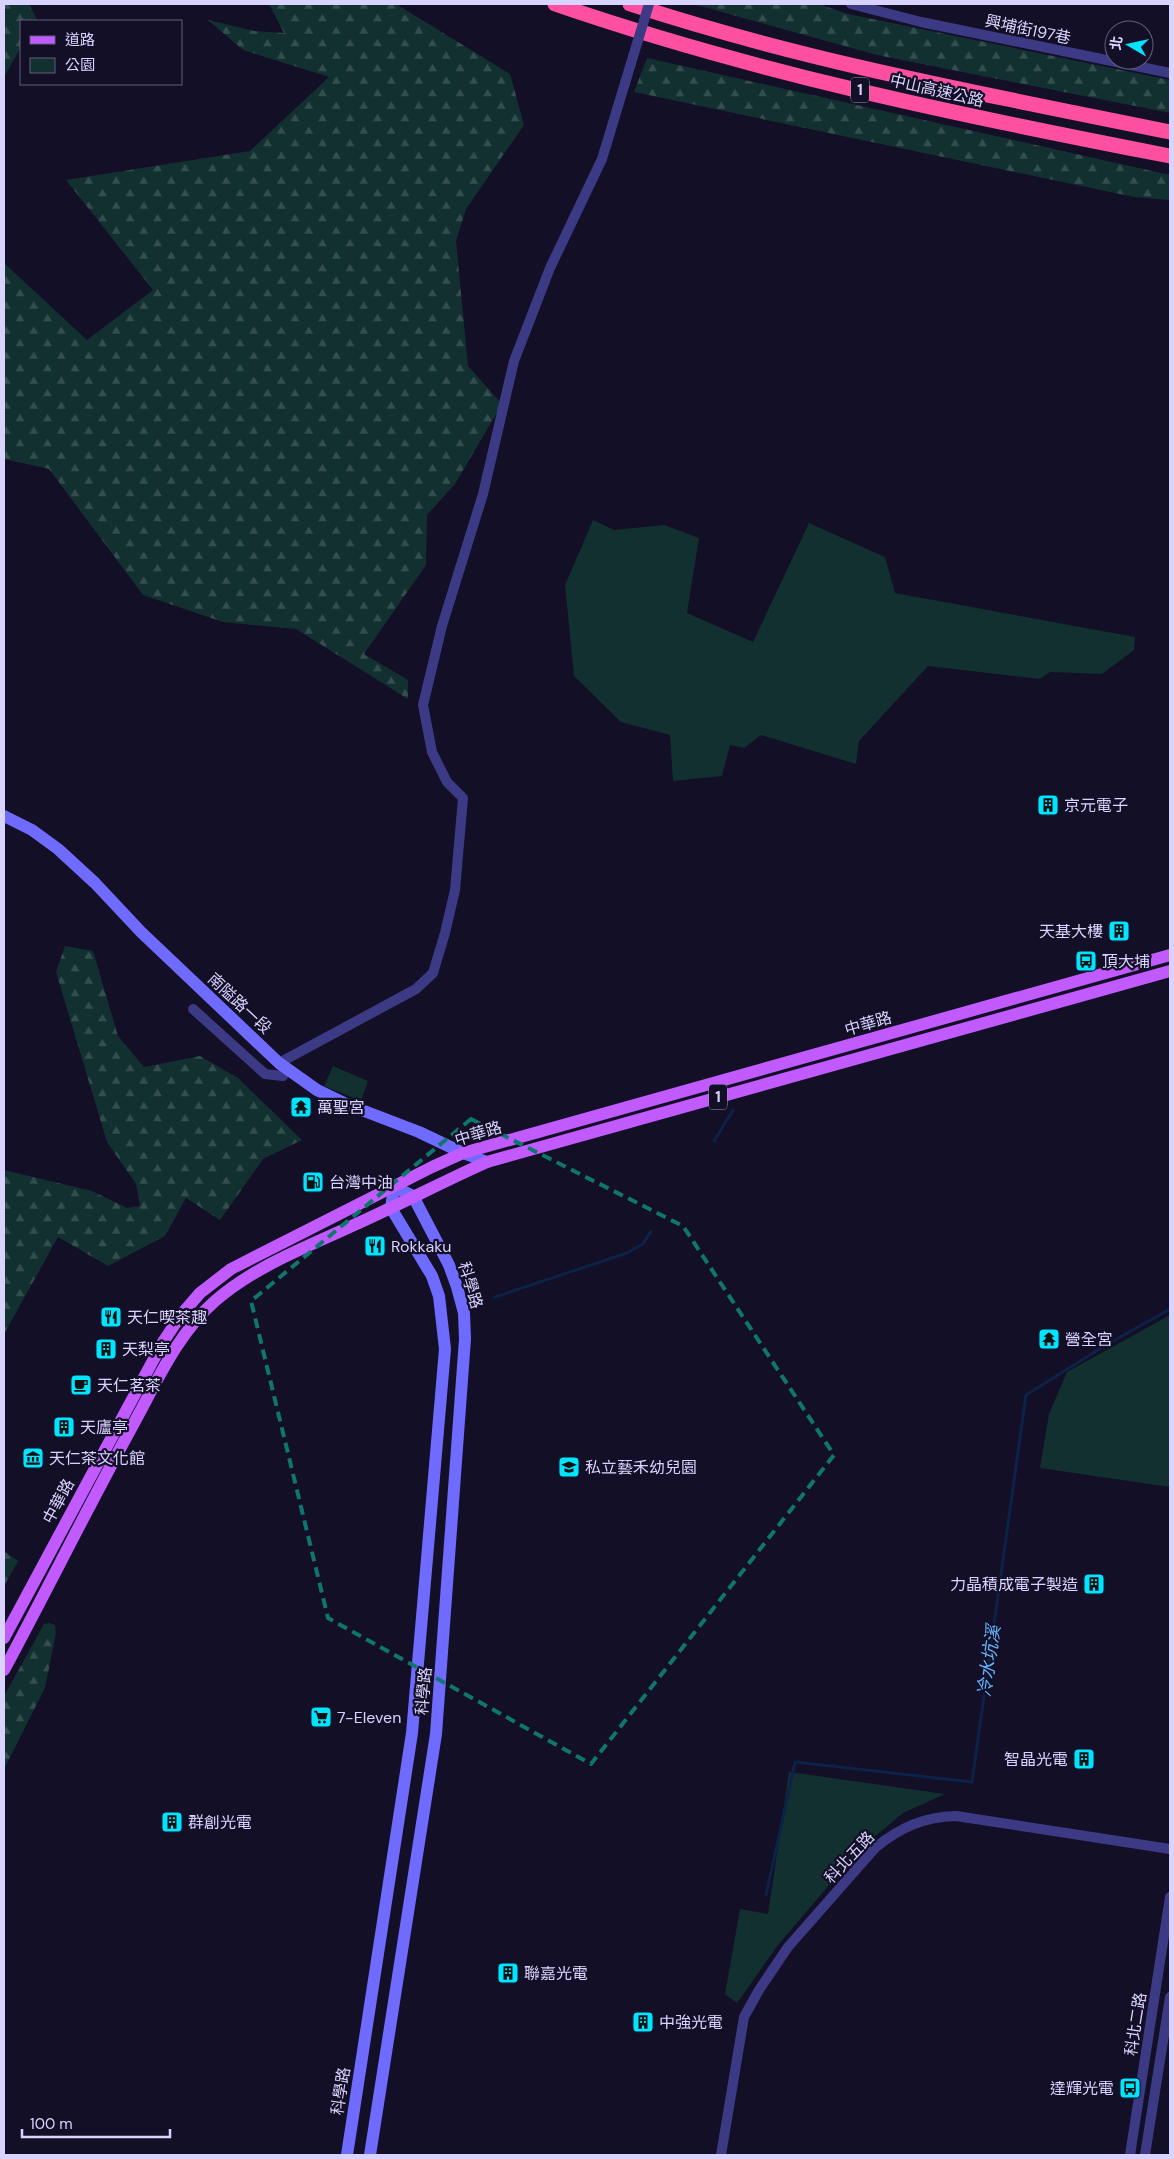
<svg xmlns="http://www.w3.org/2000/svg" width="1174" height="2159" font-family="'DM Sans','Noto Sans TC',sans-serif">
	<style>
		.green { fill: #12302f }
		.forest { fill: url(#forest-firs) }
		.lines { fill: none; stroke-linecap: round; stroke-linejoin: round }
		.stream { stroke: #0c2248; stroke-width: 3 }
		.street { stroke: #3d3a85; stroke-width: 10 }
		.secondary { stroke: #6f6bff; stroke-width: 12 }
		.primary { stroke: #c25bff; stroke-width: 12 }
		.highway { stroke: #ff4fa3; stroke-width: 15 }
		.street-bridge { stroke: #3d3a85; stroke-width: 10 }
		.marked { fill: none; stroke: #0f766e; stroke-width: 4; stroke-dasharray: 10 6; stroke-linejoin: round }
		.labels { text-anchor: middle; stroke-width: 4.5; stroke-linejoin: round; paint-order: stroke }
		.shield { fill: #130f26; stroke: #9e99be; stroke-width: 1 }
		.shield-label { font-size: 15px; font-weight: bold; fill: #d9d4ff }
		.street-label { font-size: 16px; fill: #d9d4ff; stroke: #130f26 }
		.poi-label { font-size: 16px; fill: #d9d4ff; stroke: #130f26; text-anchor: start }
		.water-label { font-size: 18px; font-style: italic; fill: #62b6ff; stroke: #130f26 }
	</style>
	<defs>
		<pattern id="forest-firs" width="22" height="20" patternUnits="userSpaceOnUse" patternTransform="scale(1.25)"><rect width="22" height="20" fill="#12302f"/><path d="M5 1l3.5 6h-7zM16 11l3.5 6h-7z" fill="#344d4e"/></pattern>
	</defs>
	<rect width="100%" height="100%" fill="#130f26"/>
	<path class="green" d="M593,520L614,530L664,525L699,538L687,613L753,642L809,523L885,557L895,593L1135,637L1134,650L1102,674L1050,672L1040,679L928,666L859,741L856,764L761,735L744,748L730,745L722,776L673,781L670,735L621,722L574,676L565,585Z
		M333,1066L368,1081L361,1101L324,1086Z
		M1170,1315V1487L1040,1468L1049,1414L1067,1372Z
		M789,1772L945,1794L903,1813L860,1849L778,1945L737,2003L725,1994L740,1909L768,1914Z"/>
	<path class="forest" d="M4,4H29L37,20L21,21V47L4,77Z
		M269,4H396L510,74L524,125L466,209L456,241L468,366L502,404L455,484L427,515L426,565L364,654L408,680V699L296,629L223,622L143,595L49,469L4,459V263L87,340L153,290L66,180L250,151L329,77L243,50L208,20L254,31L284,33Z
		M693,4H819L848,14L1170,80V113L877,55Z
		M647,58L1170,175V200L1134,197L634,92Z
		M65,946L93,951L118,1036L144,1067L200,1056L238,1078L302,1140L263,1159L220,1220L186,1198L165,1236L108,1266L58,1237L4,1334V1170L92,1191L127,1208L140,1206L136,1184L107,1142L56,972Z
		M4,1551L18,1561L4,1586Z
		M49,1623L55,1625L56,1633L45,1688L4,1769V1696L44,1624Z"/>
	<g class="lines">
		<path class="stream" d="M714,1141L733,1110
			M495,1297L627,1253L643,1244L651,1231
			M766,1895L795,1762L972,1782L1026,1395L1101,1348L1170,1309"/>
		<path class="street" d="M851,4L921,22L1170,73
			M193,1009L265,1074L283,1076L287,1069
			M279,1063L416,989L433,973L445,933L455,890L463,798L447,782L432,752L423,705L442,626L483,494L514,361L550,268L602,159L625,83
			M721,2155L744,2017L759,1990L788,1947L876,1847C901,1827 924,1817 956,1816L1170,1849
			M1130,2155L1170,1897
			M1145,2155L1170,1997"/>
		<path class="secondary" d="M4,816L32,830L58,849L95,883L141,932L279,1063L317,1090L346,1104L419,1132L463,1153L487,1162
			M347,2155L412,1733L445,1349L439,1296L432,1276L391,1208L394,1187L413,1196L449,1265L457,1287L464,1313L465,1339L436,1734L370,2155"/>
		<path class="primary" d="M4,1638L163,1342L181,1315L200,1293L231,1269L432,1167L463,1153L1170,955
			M4,1670C48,1588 89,1505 134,1423C157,1381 178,1333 215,1301C255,1266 307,1247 354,1225C399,1205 442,1182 487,1162L1170,971"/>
		<path class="highway" d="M555,4C755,73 963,116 1170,156
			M630,4C806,62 989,95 1170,132"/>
		<path class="street-bridge" d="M625,83L649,4"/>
	</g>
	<path class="marked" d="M471,1119L683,1226L834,1455L591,1764L328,1618L251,1301Z"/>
	<defs>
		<g id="building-square" transform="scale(1.125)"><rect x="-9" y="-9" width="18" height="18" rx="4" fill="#00e5ff" stroke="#130f26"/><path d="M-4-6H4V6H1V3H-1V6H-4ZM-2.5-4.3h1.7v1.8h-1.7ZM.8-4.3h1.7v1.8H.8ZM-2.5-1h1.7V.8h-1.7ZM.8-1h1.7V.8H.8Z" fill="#111"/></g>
		<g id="bus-square" transform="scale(1.125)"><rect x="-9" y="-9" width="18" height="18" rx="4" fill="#00e5ff" stroke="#130f26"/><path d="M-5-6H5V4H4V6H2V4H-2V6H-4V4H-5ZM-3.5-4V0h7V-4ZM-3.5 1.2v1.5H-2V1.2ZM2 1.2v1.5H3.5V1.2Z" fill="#111"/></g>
		<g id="temple-square" transform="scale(1.125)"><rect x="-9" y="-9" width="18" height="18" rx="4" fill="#00e5ff" stroke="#130f26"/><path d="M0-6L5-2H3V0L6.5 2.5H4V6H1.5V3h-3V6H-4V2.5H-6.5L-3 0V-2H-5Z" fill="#111"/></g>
		<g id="fuel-square" transform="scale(1.125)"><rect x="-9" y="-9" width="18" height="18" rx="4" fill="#00e5ff" stroke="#130f26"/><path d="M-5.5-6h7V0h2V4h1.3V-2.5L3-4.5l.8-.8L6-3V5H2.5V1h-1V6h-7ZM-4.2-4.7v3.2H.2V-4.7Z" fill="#111"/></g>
		<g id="restaurant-square" transform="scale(1.125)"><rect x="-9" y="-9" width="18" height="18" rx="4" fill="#00e5ff" stroke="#130f26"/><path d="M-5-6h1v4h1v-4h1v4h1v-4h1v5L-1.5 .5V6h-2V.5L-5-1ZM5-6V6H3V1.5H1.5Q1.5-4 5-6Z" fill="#111"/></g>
		<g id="cafe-square" transform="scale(1.125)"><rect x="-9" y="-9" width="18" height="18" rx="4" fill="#00e5ff" stroke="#130f26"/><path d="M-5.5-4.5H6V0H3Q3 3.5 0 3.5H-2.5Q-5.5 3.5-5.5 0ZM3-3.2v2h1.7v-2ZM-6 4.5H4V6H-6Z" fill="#111"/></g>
		<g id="museum-square" transform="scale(1.125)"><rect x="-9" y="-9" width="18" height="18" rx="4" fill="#00e5ff" stroke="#130f26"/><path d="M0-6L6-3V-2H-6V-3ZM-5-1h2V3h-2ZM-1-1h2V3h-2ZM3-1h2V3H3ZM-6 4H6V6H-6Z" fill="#111"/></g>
		<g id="school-square" transform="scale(1.125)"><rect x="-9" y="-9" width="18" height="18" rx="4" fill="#00e5ff" stroke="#130f26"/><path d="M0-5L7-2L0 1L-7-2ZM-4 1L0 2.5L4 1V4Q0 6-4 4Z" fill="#111"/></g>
		<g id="supermarket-square" transform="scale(1.125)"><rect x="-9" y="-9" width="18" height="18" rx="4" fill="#00e5ff" stroke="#130f26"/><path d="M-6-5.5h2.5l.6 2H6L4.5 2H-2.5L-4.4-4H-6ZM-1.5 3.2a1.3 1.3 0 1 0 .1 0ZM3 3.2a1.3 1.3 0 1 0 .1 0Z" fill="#111"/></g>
	</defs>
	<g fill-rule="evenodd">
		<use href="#building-square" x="1048" y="805"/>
		<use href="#building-square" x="1119" y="931"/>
		<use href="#bus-square" x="1086" y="961"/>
		<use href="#temple-square" x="301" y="1107"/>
		<use href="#fuel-square" x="313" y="1182"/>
		<use href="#restaurant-square" x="375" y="1246"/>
		<use href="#restaurant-square" x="111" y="1317"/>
		<use href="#temple-square" x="1049" y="1339"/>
		<use href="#building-square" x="106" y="1349"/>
		<use href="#cafe-square" x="81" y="1385"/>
		<use href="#building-square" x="64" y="1427"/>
		<use href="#museum-square" x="33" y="1458"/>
		<use href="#school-square" x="569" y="1467"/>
		<use href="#building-square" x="1094" y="1584"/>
		<use href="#supermarket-square" x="321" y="1717"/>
		<use href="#building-square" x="1084" y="1759"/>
		<use href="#building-square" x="172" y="1822"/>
		<use href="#building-square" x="508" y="1973"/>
		<use href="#building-square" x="643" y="2022"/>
		<use href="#bus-square" x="1130" y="2088"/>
	</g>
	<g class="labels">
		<g class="shield">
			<rect x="851" y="77.5" width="18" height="25" rx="4"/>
			<rect x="709" y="1084.5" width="18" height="25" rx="4"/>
		</g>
		<g class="shield-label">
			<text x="860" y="95">1</text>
			<text x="718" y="1102">1</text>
		</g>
		<g class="street-label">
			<text transform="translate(1028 29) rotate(12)" y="6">興埔街197巷</text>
			<text transform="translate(937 90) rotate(13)" y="6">中山高速公路</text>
			<text transform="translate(240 1003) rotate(43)" y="6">南隘路一段</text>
			<text transform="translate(868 1023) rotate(-16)" y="6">中華路</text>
			<text transform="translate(478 1133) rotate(-17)" y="6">中華路</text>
			<text transform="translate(471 1285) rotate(73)" y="6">科學路</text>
			<text transform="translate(58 1501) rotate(-62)" y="6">中華路</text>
			<text transform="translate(423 1691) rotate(-85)" y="6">科學路</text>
			<text transform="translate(849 1857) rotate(-47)" y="6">科北五路</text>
			<text transform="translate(1135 2024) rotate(-81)" y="6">科北二路</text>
			<text transform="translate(340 2091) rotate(-81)" y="6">科學路</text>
		</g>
		<g class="poi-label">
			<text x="1064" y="811">京元電子</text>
			<text x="1103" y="937" text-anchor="end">天基大樓</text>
			<text x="1102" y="967">頂大埔</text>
			<text x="317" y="1113">萬聖宮</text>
			<text x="329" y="1188">台灣中油</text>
			<text x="391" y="1252">Rokkaku</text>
			<text x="127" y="1323">天仁喫茶趣</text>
			<text x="1065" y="1345">營全宮</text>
			<text x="122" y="1355">天梨亭</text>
			<text x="97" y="1391">天仁茗茶</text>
			<text x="80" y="1433">天廬亭</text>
			<text x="49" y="1464">天仁茶文化館</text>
			<text x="585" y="1473">私立藝禾幼兒園</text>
			<text x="1078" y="1590" text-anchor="end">力晶積成電子製造</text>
			<text x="337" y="1723">7-Eleven</text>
			<text x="1068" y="1765" text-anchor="end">智晶光電</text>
			<text x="188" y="1828">群創光電</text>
			<text x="524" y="1979">聯嘉光電</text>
			<text x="659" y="2028">中強光電</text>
			<text x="1114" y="2094" text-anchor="end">達輝光電</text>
		</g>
		<g class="water-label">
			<text transform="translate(989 1661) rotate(-82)" y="6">冷水坑溪</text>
		</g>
	</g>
	<rect width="1174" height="2159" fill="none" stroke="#d9d4ff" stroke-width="10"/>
	<rect x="20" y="20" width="162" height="65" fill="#130f26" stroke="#625e7d"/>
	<rect x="30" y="36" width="25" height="8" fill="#c25bff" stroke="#625e7d"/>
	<text x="65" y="45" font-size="15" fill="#d9d4ff">道路</text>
	<rect x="30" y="58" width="25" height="15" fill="#12302f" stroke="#625e7d"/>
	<text x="65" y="70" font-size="15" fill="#d9d4ff">公園</text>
	<g transform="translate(1129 45) rotate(279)"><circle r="24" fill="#130f26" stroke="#625e7d"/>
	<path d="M0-4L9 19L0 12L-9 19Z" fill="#00e5ff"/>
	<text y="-8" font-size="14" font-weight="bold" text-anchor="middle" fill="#d9d4ff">北</text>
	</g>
	<path d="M22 2129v8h148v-8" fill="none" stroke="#d9d4ff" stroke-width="2.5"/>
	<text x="30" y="2129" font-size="15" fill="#d9d4ff" stroke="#130f26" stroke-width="4" paint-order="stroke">100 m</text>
</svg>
